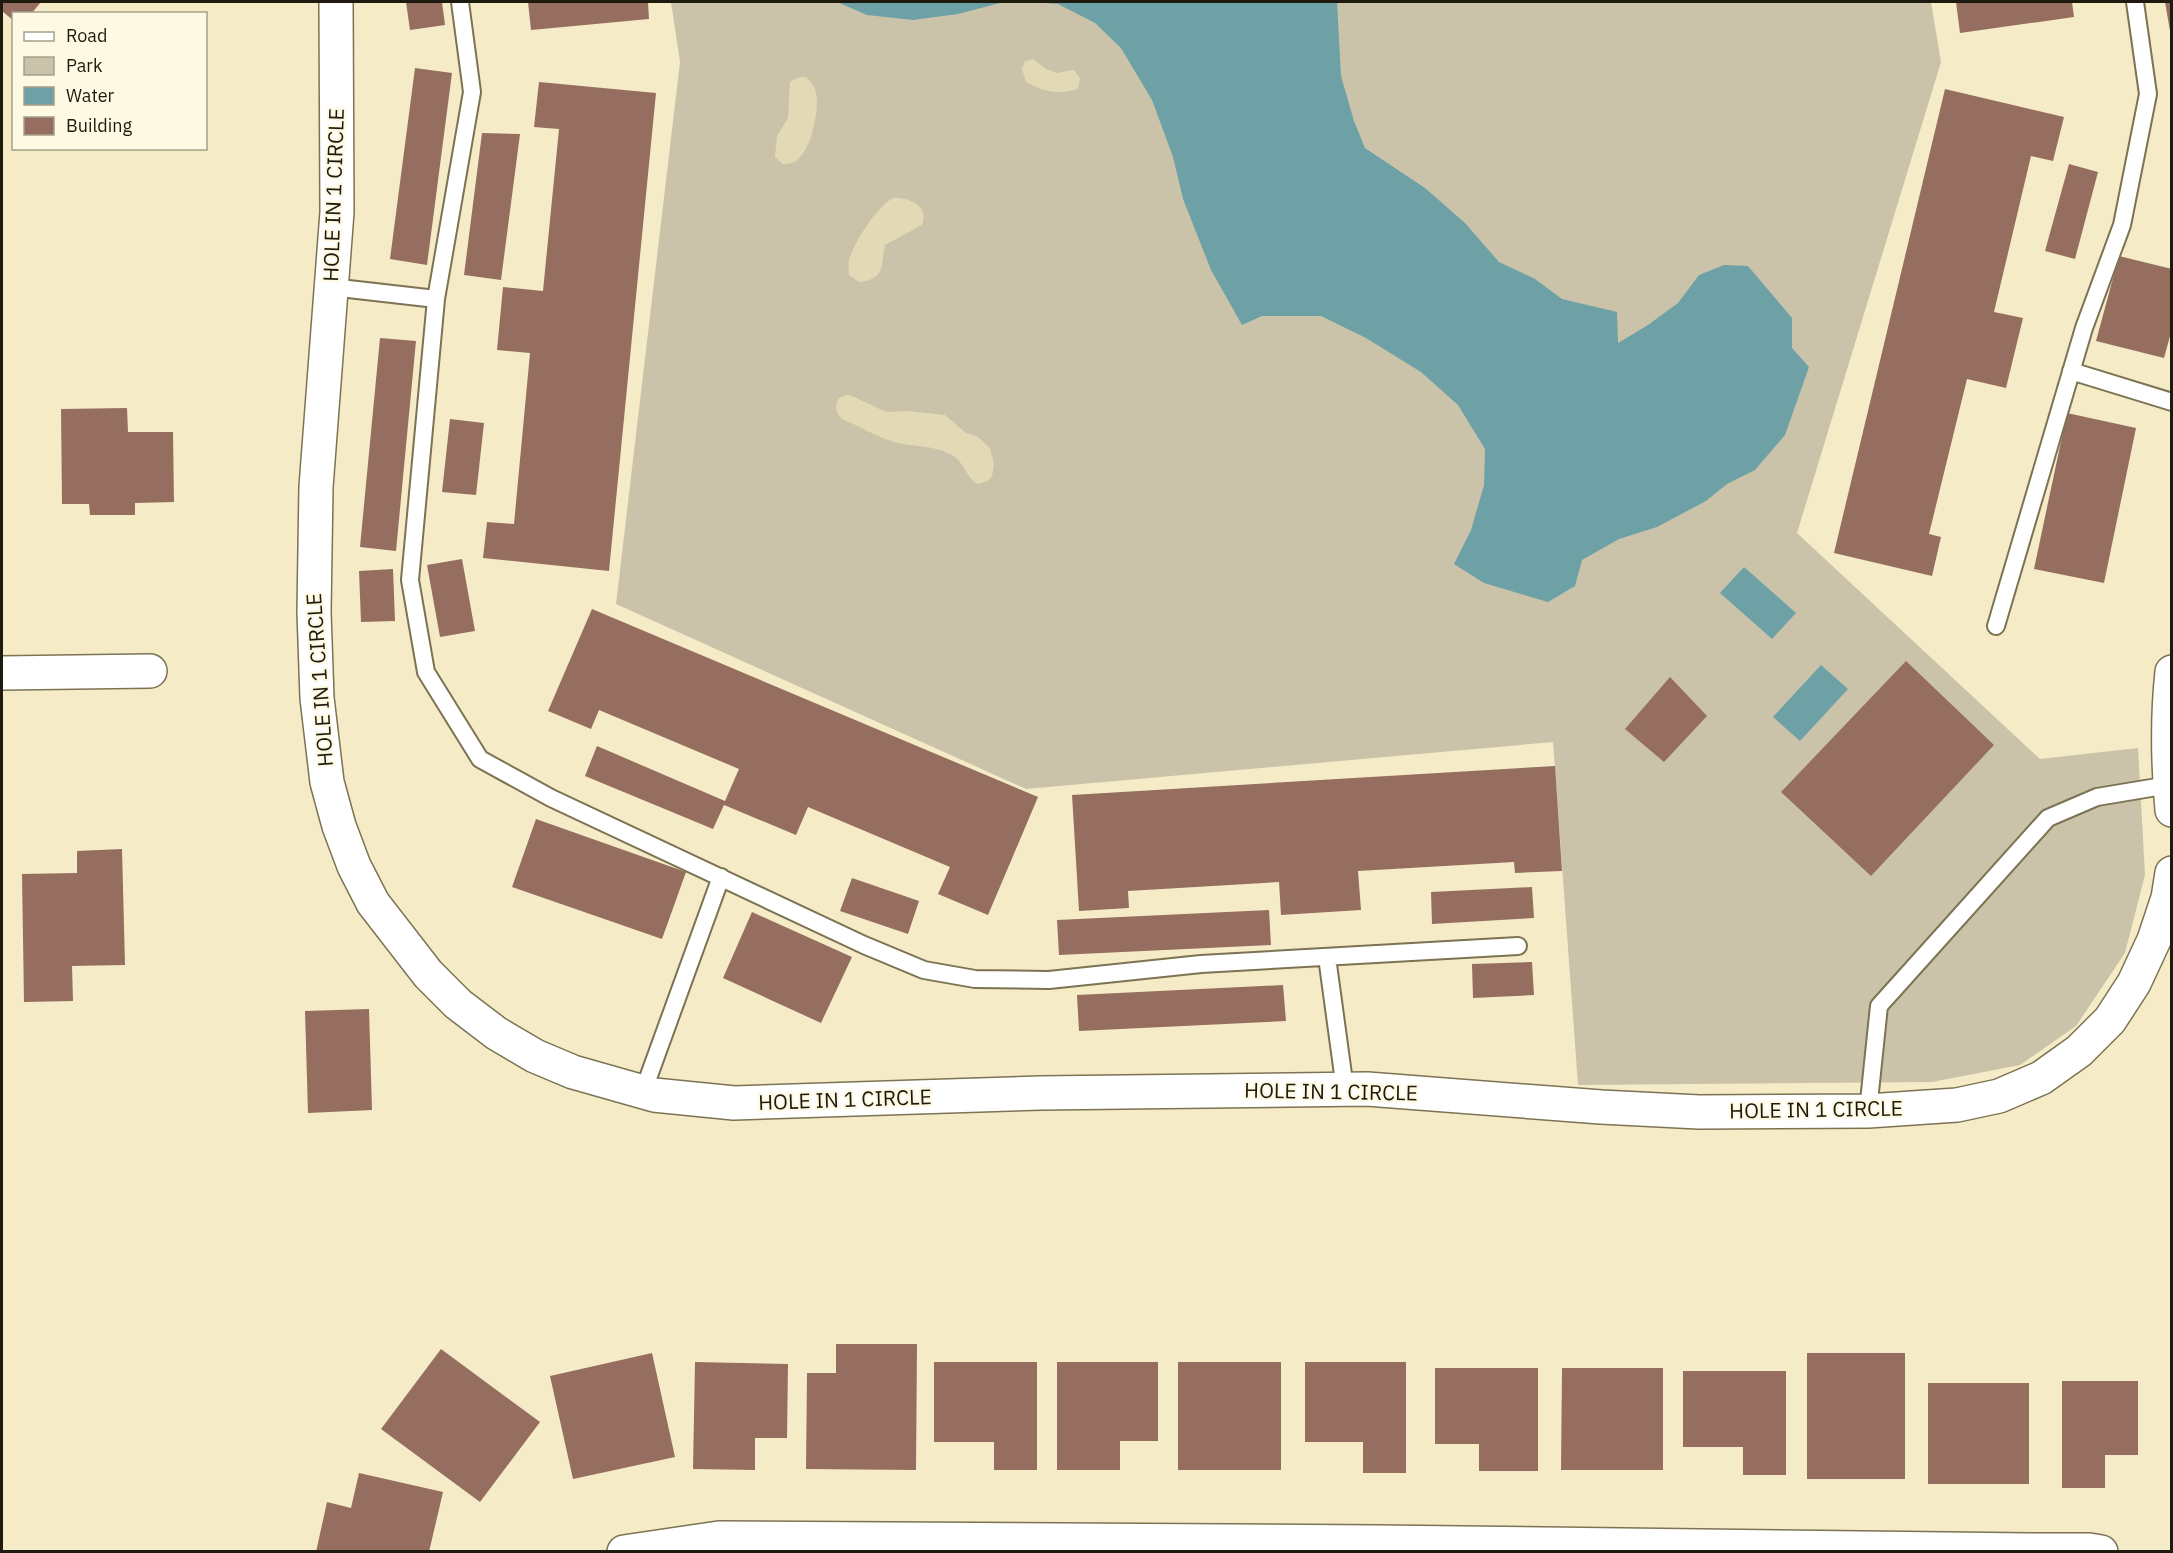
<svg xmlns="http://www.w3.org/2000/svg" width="2173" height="1553" font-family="'IBM Plex Sans',sans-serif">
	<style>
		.green { fill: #cbc3a9 }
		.sand { fill: #e3dab5 }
		.water { fill: #6da1a6 }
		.building { fill: #966e5f }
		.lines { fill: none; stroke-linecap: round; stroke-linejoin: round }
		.lane-casing { stroke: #7c7352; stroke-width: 20 }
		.street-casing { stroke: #7c7352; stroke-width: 36 }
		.lane { stroke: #fff; stroke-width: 16 }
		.street { stroke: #fff; stroke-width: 33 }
		.labels { text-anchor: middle; stroke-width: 4.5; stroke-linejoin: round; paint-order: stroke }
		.street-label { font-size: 21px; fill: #1e1a0d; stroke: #fef9e3 }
	</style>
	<rect width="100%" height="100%" fill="#f5ebc7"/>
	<path class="green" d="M671,2H1931L1941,62L1797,533L2040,759L2138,748L2145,875L2125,953L2076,1026L2020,1065L1932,1082L1578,1085L1553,742L1026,789L616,604L680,62Z"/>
	<path class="sand" d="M1033,59L1046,69L1057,73L1074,70L1080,78L1078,89C1058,95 1044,92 1026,82L1022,69L1025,61Z
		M800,77H806C810,81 813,84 815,89C821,104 812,146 800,157C795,163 790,164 783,164L775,157L777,136L788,118L790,82Z
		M894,198C911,198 929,206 922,225L885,245C880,264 887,279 859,282L849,275C849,270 848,264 849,260C854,243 878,204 894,198Z
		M846,395L852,396L886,412L908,411L945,415L966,433L978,437L990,448L994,464L992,476L988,481L978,484C964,476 965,461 950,454C933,445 912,447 894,442C877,437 859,426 842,419C836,413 834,406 839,398Z"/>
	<path class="water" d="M837,2H1004L958,14L913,20L867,15Z
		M1032,2H1337L1341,76L1354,121L1365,148L1425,188L1465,223L1499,262L1535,279L1562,299L1617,312L1618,343L1648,325L1678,303L1699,275L1724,265L1748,266L1792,318V348L1809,367L1785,435L1755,470L1727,484L1706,501L1657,527L1619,539L1582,560L1575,586L1548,602L1484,583L1454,564L1471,530L1484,485L1485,449L1458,405L1421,372L1366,338L1321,316H1262L1242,325L1211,270L1183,199L1173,157L1152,100L1121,48L1095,23L1058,4Z
		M1744,567L1796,613L1772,639L1720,593Z
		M1821,665L1848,689L1800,741L1773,717Z"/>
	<path class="building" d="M2,2H41L31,14H14V21L2,11Z
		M406,2H442L445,25L410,30Z
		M528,2H648L649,19L531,30Z
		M1956,2H2072L2074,17L1960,33Z
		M2165,2H2172V31H2170Z
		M415,68L452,73L427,265L390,259Z
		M539,82L656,93L609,571L483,558L487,522L514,524L530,353L497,350L503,287L543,291L559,129L534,127Z
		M1945,89L2064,117L2053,161L2031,156L1994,312L2023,318L2006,388L1967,379L1929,534L1941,537L1932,576L1834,553Z
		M482,133L520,134L501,280L464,275Z
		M2069,164L2098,172L2075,259L2045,251Z
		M2119,256L2172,269V329L2164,358L2096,341Z
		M380,338L416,341L396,551L360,547Z
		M127,408L128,432H173L174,502L135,503V515H90L89,504H62L61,409Z
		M2067,413L2136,428L2104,583L2034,569Z
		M450,419L484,423L476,495L442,492Z
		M462,559L475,631L440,637L427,565Z
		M393,569L395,621L361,622L359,571Z
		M592,609L1038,797L988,915L938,894L950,867L808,807L796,835L724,805L713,829L585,776L597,746L725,801L739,769L599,710L591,729L548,711Z
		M1906,661L1994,745L1871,876L1781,792Z
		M1670,677L1707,716L1664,762L1625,729Z
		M1555,766L1562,871L1515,873L1514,862L1358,871L1361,910L1281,915L1279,882L1128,891L1129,908L1079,911L1072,795Z
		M536,819L686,872L662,939L512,887Z
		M122,849L125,965L72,966L73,1001L24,1002L22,874L77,873V851Z
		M852,878L919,901L908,934L840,911Z
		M1532,887L1534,918L1432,924L1431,892Z
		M1269,910L1271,945L1059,955L1057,920Z
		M752,912L852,957L821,1023L723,978Z
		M1532,962L1534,995L1473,998L1472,964Z
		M1283,985L1286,1021L1079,1031L1077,995Z
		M369,1009L372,1110L308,1113L305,1011Z
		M836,1344H917L916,1470L806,1469L807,1373H836Z
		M441,1349L540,1422L480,1502L381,1429Z
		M652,1353L675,1457L573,1479L550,1376Z
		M1807,1353H1905V1479H1807Z
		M695,1362L788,1364L787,1438H755V1470L693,1469Z
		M934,1362H1037V1470H994V1442H934Z
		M1057,1362H1158V1441H1120V1470H1057Z
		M1178,1362H1281V1470H1178Z
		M1305,1362H1406V1473H1363V1442H1305Z
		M1435,1368H1538V1471H1479V1444H1435Z
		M1562,1368H1663V1470H1561Z
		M1683,1371H1786V1475H1743V1447H1683Z
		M2062,1381H2138V1455H2105V1488H2062Z
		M1928,1383H2029V1484H1928Z
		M359,1473L443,1492L429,1552H316L327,1502L351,1508Z"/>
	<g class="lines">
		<g class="lane-casing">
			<path id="lane" d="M331,287L436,299L410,580L426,672L480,759L551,798L864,945L924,970L975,979L1049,980L1201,964L1518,946
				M436,299L472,92L460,2
				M2071,371L2172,402
				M1996,626L2084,328L2122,225L2148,94L2135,2
				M1327,957L1345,1089
				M643,1092L721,877
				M1868,1111L1879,1006L2048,818L2097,797L2169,785"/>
		</g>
		<g class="street-casing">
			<path id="street" d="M336,2L337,212L316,487L314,612L317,698L327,782L339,826L354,866L373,903L428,974L458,1004L496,1033L535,1056L573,1072L654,1095L734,1103L1040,1093L1367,1089L1601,1107L1699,1112L1868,1111L1957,1105L1999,1096L2041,1078L2079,1051L2110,1020L2134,983L2154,940L2168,898L2172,873
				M2172,672C2167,718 2168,765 2172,810
				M2,673L150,671
				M2029,1550H2089L2101,1552
				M624,1552L719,1538L1378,1542L2029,1550V1552"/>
		</g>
		<use href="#lane" class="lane"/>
		<use href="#street" class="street"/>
	</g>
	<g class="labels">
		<g class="street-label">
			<text transform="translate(334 195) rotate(-88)" y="7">HOLE IN 1 CIRCLE</text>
			<text transform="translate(320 680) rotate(-94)" y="7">HOLE IN 1 CIRCLE</text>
			<text transform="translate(1331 1092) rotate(1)" y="7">HOLE IN 1 CIRCLE</text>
			<text transform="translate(845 1100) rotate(-2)" y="7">HOLE IN 1 CIRCLE</text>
			<text transform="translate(1816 1110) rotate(-1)" y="7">HOLE IN 1 CIRCLE</text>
		</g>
	</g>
	<rect width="2173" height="1553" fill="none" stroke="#1e1a0d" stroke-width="6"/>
	<rect x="12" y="12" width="195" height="138" fill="#fef9e3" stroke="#a4a08d" stroke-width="1.5"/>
	<rect x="24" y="32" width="30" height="9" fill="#ffffff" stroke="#a4a08d" stroke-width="1.5"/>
	<text x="66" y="42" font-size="18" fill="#1e1a0d">Road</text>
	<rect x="24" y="57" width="30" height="18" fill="#cbc3a9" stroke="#a4a08d" stroke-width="1.5"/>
	<text x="66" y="72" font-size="18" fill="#1e1a0d">Park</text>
	<rect x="24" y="87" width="30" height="18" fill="#6da1a6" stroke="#a4a08d" stroke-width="1.5"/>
	<text x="66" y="102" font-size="18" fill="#1e1a0d">Water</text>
	<rect x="24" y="117" width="30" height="18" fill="#966e5f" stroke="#a4a08d" stroke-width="1.5"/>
	<text x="66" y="132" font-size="18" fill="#1e1a0d">Building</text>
</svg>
